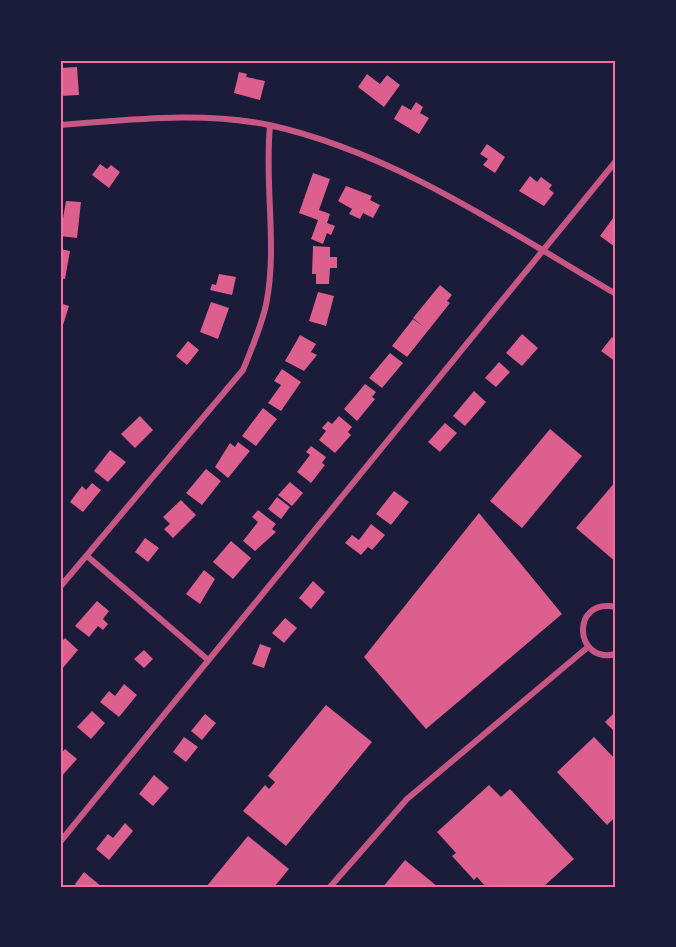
<svg xmlns="http://www.w3.org/2000/svg" width="676" height="947" font-family="Merriweather,serif">
	<style>
		.building { fill: #dd5f8e }
		.lines { fill: none; stroke-linecap: round; stroke-linejoin: round }
		.minor { stroke: #c65784; stroke-width: 6 }
		.neatline { fill: none; stroke: #ff6b9d; stroke-width: 2 }
	</style>
	<rect width="100%" height="100%" fill="#1b1b3a"/>
	<path class="building" d="M77,67L79,95L60,96V68Z
		M239,72L247,74L246,77L265,81L260,100L234,93Z
		M367,74L380,84L387,75L400,85L384,107L358,87Z
		M416,102L423,107L420,113L429,118L419,134L394,119L402,105L411,110Z
		M487,144L505,157L495,173L483,165L488,159L480,154Z
		M100,164L107,169L111,165L120,172L109,188L92,175Z
		M313,173L330,179L319,210L330,214L327,223L335,226L331,235L327,233L323,244L311,239L318,220L299,213Z
		M530,176L537,182L541,177L552,185L549,189L554,193L544,206L519,191Z
		M346,186L372,196L370,200L380,205L373,218L363,213L360,219L349,214L352,209L338,201Z
		M66,201L81,202L77,238L60,236Z
		M616,214V245L615,247L600,236Z
		M313,246L330,247V257H337V268H330L329,284H316V274H312Z
		M60,249L70,251L65,279L60,278Z
		M219,274L236,277L232,295L210,290L212,284L216,285Z
		M440,285L452,295L447,301L450,303L407,357L392,346L413,319L424,327L413,318Z
		M318,292L334,296L326,326L309,321Z
		M211,302L229,308L218,339L200,332Z
		M60,303L69,306L63,325H60Z
		M522,334L538,348L522,366L506,353Z
		M300,335L316,344L311,352L317,355L304,371L285,361Z
		M612,337L616,340V362L601,351Z
		M188,341L199,350L187,365L176,356Z
		M390,353L403,363L382,388L369,378Z
		M499,362L510,372L496,387L485,378Z
		M282,369L301,382L281,411L268,403L281,385L274,381Z
		M365,384L376,392L372,397L375,399L357,421L344,409Z
		M474,391L486,402L465,426L453,416Z
		M263,408L277,419L256,446L242,436Z
		M140,416L153,430L135,448L121,434Z
		M339,416L352,427L348,432L351,435L335,453L319,440L326,431L322,428L328,421L332,424Z
		M445,423L457,433L440,452L428,442Z
		M550,429L582,456L522,528L490,501Z
		M238,442L250,451L228,478L215,467L230,443L235,447Z
		M311,446L326,457L322,463L325,465L311,483L297,472L310,455L306,452Z
		M110,450L126,462L108,482L94,471Z
		M206,469L221,481L202,505L186,493Z
		M616,481V562L576,528Z
		M290,482L303,493L292,506L278,495Z
		M92,483L101,490L83,512L70,502L82,486L86,490Z
		M394,491L409,502L391,525L376,514Z
		M277,497L290,507L281,519L268,509Z
		M181,500L196,515L173,538L164,529L170,524L163,517Z
		M258,510L276,524L272,529L276,532L255,551L243,541L258,522L252,517Z
		M479,513L562,614L426,729L364,657Z
		M371,524L385,535L372,550L368,547L361,555L345,543L352,535L359,540Z
		M145,538L159,548L148,562L135,552Z
		M231,541L251,558L233,579L213,562Z
		M204,570L215,579L200,604L186,594Z
		M313,581L325,592L311,609L299,598Z
		M97,601L109,611L103,619L108,624L103,630L98,626L89,637L75,626Z
		M285,618L297,628L284,643L272,633Z
		M65,638L78,650L62,669L60,644Z
		M260,644L271,648L264,668L252,664Z
		M144,650L153,659L144,668L134,659Z
		M124,684L137,695L119,717L100,702L109,691L115,696Z
		M326,705L372,742L286,846L243,811L265,785L269,789L275,782L268,776Z
		M92,711L105,723L91,739L77,727Z
		M616,711V733L605,722Z
		M205,714L216,723L202,740L191,731Z
		M184,737L198,747L186,762L173,752Z
		M594,737L616,760V816L607,825L557,772Z
		M65,749L77,759L60,778V755Z
		M154,775L169,788L153,806L139,794Z
		M489,785L501,797L510,789L574,859L543,887H486L477,877L474,880L452,856L456,853L437,832Z
		M125,823L133,831L109,860L96,849L108,834L113,838Z
		M248,836L289,869L274,887H206Z
		M405,860L438,887H383Z
		M84,872L102,887H78L75,884Z"/>
	<g class="lines">
		<path class="minor" d="M60,125C130,120 200,111 269,125C393,152 508,231 616,294
			M87,556L207,659
			M60,587L243,370C252,348 261,327 266,305C278,247 264,184 270,126
			M616,607C570,597 574,665 616,654
			M60,842L616,161
			M330,887L407,799L588,647"/>
	</g>
	<rect width="676" height="947" fill="none" stroke="#1b1b3a" stroke-width="123"/>
	<rect x="62" y="62" width="552" height="824" class="neatline"/>
</svg>
